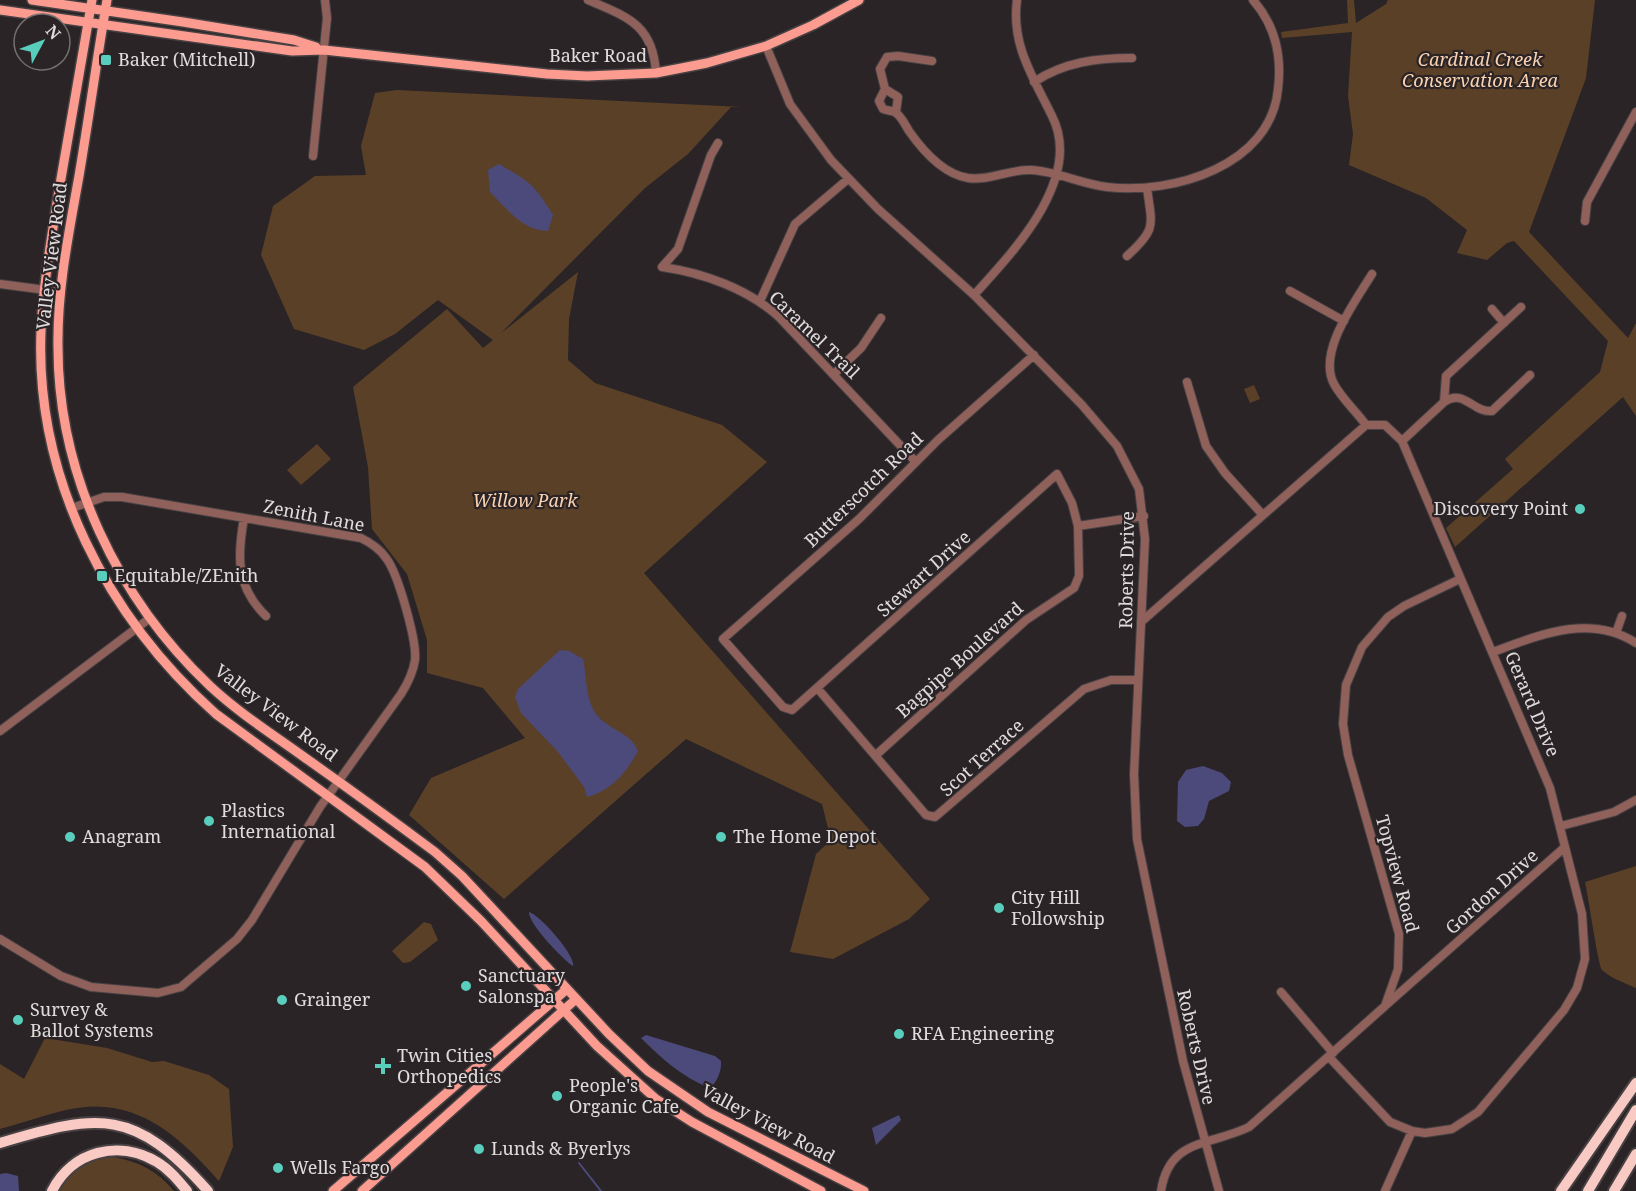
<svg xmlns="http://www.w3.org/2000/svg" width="1636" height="1191" font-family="'Noto Serif',serif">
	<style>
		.green { fill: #5b4028 }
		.water { fill: #4c4a7a }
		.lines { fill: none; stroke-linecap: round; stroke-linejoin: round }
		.stream { stroke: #4c4a7a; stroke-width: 2 }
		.minor-casing { stroke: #474143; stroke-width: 10 }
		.major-casing { stroke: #474143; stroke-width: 12 }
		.highway-casing { stroke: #474143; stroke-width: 14 }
		.minor { stroke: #90615b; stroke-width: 8 }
		.major { stroke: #fc9b8f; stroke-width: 9 }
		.highway { stroke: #f9c9c3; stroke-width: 10 }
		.poi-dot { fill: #5acebd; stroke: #2a2426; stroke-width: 2 }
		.labels { text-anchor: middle; stroke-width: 4.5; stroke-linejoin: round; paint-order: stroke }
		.street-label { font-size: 18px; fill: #e0dcdd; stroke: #2a2426 }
		.poi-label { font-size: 18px; fill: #e0dcdd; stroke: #2a2426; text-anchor: start }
		.park-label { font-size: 18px; font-style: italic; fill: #fbd2af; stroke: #2a2426 }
	</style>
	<rect width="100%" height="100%" fill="#2a2426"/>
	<path class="green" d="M1347,0H1354L1356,23L1386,4L1388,0H1595L1586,78L1529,232L1628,338L1636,323V416L1623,397L1455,547L1446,528L1513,469L1505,459L1600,372L1608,341L1514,241L1507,243L1487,260L1457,253L1467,230L1426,198L1349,165L1353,134L1348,96L1352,32L1282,38L1281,32L1348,23Z
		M397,90L742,107H731L688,154L645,188L500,334L578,272L569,319L568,360L595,383L722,425L767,462L644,573L930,899L909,919L833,959L790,952L816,854L831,840L822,804L686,739L504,899L409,815L431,778L525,738L483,688L427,673V640L407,574L372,529L368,467L353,387L447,309L483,348L493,340L438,300L395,334L364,350L294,329L261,255L273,206L315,176L366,175L361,146L375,93Z
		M1254,385L1260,399L1250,403L1244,389Z
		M317,444L331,459L301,485L287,470Z
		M1636,866V987L1635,988C1626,983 1610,978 1602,970C1598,965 1588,894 1585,882Z
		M424,922L431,924L438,940L410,962L403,963L392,951Z
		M45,1038L107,1048L152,1062L164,1061L209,1075L229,1089L233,1147L219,1181C178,1134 133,1094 66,1110C44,1115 22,1123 0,1129V1064L24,1079Z
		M112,1157C139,1161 157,1171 174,1191H60C71,1169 89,1160 112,1157Z"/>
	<path class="water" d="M499,164C530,182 534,184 553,215L548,231C523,231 508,210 490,192L488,170Z
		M560,650L569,651L583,659C587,677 585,697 596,714C608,730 631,732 638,751C627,772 611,791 587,797L584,787L558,752L521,713L515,697L518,689Z
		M1203,766L1222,773L1231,782L1229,791L1209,801L1204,819L1198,826L1185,827L1177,821L1178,782L1186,770Z
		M529,912C540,915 576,956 573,966C562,959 528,923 529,912Z
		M646,1035L715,1056L721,1061C722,1070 717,1082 710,1088C683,1078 661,1058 641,1038Z
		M899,1115L901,1120L876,1145L872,1128Z
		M6,1173L18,1176L19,1191H0V1174Z"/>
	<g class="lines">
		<path class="stream" d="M579,1163L601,1191"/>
		<g class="minor-casing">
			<path id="minor" d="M588,0C628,17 653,25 656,73
				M766,46L790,104L831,160L878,209L974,295L1082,405L1117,446L1139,489L1145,539L1134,774L1137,839L1183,1061L1219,1191
				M932,61L898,56L887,57L880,69L885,89L879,101L883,109C887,111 893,110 896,113C901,116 906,126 909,131C923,151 943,174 968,178C990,181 1010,169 1031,170C1056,171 1081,184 1107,187C1172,195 1271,166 1278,89C1282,56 1275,25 1253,0
				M1034,82C1064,62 1097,58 1132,58
				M885,89L898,97L896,112
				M718,143L711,155L678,249L662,267C704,273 748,289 779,317L915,461
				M313,156L327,18L325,0
				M1585,221L1587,202L1636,112
				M1127,256C1157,229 1152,226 1147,188
				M0,284L61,292
				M1290,291L1344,321
				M974,295C1012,253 1084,179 1052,116C1033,77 1011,45 1017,0
				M760,301L795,224L848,179
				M1492,309L1504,323
				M834,374L861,348L881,318
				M1187,382L1206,446L1225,473L1262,514
				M1444,402C1464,388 1473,413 1492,411L1530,375
				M1366,425C1356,411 1342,399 1334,384C1317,352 1355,302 1372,274
				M1402,441L1444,402L1446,376L1521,307
				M244,518C237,557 236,587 266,616
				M1078,526L1144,516
				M1141,622L1366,425H1385L1402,441L1550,788L1582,914L1585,959L1577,988L1564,1010L1478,1112L1452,1129L1425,1133L1412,1131L1390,1122L1329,1057
				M1616,633L1622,616
				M1493,652C1539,635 1590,613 1636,643
				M818,689L926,815L935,817L1084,689L1111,680H1138
				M0,731L150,618
				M876,755L1026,620L1074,588L1079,576L1078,526L1072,503L1057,474L792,710L783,707L723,639L859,519L938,440L1034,355
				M1561,826L1614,812L1636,800
				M0,939L61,976L91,987L158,993L181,987L237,939L252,920L320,807L401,694C408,683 413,673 415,660C417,641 398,573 386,558C380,549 371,543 361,538L122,497H104L72,508
				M1281,992L1333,1053
				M1386,1005L1565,847
				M1161,1191C1169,1138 1210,1146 1249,1127L1385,1006L1398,969L1399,934L1348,755L1343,724L1346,685L1362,647L1388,617L1404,606L1460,579
				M1385,1191L1412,1131"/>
		</g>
		<g class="major-casing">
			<path id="major" d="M32,0L183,22L294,40L316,47
				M92,0C81,65 69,131 58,196C51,241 43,286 41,331C35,479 108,618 216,714L425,867L481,921L597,1046L656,1099L692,1122L821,1191
				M107,0C97,58 89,117 79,176C69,232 57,290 58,347C58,475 118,599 210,686C239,713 272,734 304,757C348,788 392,820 435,852L462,876L609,1034L648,1071L708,1112L864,1191
				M0,10L292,51L324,50L547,74L587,76L656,73L707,63L766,46L813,25L859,0
				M333,1191L567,989
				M362,1191L576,999"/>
		</g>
		<g class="highway-casing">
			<path id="highway" d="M0,1143C100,1113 134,1108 208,1191
				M52,1191C72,1151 119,1139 157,1162C169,1169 178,1180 187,1191
				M1561,1191L1636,1083
				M1588,1191L1636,1110
				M1614,1191L1636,1154"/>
		</g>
		<use href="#minor" class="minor"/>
		<use href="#major" class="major"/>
		<use href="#highway" class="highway"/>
	</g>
	<g class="poi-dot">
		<rect x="100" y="54" width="12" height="12" rx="3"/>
		<circle cx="1580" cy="509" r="6"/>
		<rect x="96" y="570" width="12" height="12" rx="3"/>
		<circle cx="209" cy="821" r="6"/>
		<circle cx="70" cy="837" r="6"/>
		<circle cx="721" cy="837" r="6"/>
		<circle cx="999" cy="908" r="6"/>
		<circle cx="466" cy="986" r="6"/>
		<circle cx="282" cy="1000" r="6"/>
		<circle cx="18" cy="1020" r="6"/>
		<circle cx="899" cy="1034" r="6"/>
		<path d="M380 1057h6v6h6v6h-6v6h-6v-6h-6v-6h6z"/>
		<circle cx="557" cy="1096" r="6"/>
		<circle cx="479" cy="1149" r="6"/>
		<circle cx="278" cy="1168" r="6"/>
	</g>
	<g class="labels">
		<g class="street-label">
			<text x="598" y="62">Baker Road</text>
			<text transform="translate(52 256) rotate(-83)" y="6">Valley View Road</text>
			<text transform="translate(814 335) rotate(44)" y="6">Caramel Trail</text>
			<text transform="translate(864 490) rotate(-44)" y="6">Butterscotch Road</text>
			<text transform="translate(314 516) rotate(11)" y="6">Zenith Lane</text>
			<text transform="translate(1127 570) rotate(-89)" y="6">Roberts Drive</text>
			<text transform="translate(924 574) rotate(-42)" y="6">Stewart Drive</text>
			<text transform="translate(960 660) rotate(-42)" y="6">Bagpipe Boulevard</text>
			<text transform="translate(1532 704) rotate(67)" y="6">Gerard Drive</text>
			<text transform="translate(276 713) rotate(37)" y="6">Valley View Road</text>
			<text transform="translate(982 758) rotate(-42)" y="6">Scot Terrace</text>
			<text transform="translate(1397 874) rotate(75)" y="6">Topview Road</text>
			<text transform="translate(1492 892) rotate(-42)" y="6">Gordon Drive</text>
			<text transform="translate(1196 1047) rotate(77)" y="6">Roberts Drive</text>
			<text transform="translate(768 1124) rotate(28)" y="6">Valley View Road</text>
		</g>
		<g class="poi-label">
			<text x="118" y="66">Baker (Mitchell)</text>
			<text x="1568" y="515" text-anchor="end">Discovery Point</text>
			<text x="114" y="582">Equitable/ZEnith</text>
			<text x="221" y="817">Plastics<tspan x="221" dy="21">International</tspan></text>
			<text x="82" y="843">Anagram</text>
			<text x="733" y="843">The Home Depot</text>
			<text x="1011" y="904">City Hill<tspan x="1011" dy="21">Followship</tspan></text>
			<text x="478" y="982">Sanctuary<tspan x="478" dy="21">Salonspa</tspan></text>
			<text x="294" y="1006">Grainger</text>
			<text x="30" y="1016">Survey &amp;<tspan x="30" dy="21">Ballot Systems</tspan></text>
			<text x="911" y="1040">RFA Engineering</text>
			<text x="397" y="1062">Twin Cities<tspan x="397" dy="21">Orthopedics</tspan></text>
			<text x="569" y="1092">People's<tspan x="569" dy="21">Organic Cafe</tspan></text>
			<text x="491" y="1155">Lunds &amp; Byerlys</text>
			<text x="290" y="1174">Wells Fargo</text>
		</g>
		<g class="park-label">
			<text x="1480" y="66">Cardinal Creek<tspan x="1480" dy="21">Conservation Area</tspan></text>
			<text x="525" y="507">Willow Park</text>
		</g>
	</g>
	<g transform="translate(42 42) rotate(49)"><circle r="28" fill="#2a2426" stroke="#736e6f" stroke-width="1.5"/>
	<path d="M0-4.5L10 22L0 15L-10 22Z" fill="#5acebd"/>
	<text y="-9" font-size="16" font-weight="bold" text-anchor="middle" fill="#e0dcdd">N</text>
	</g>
</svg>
